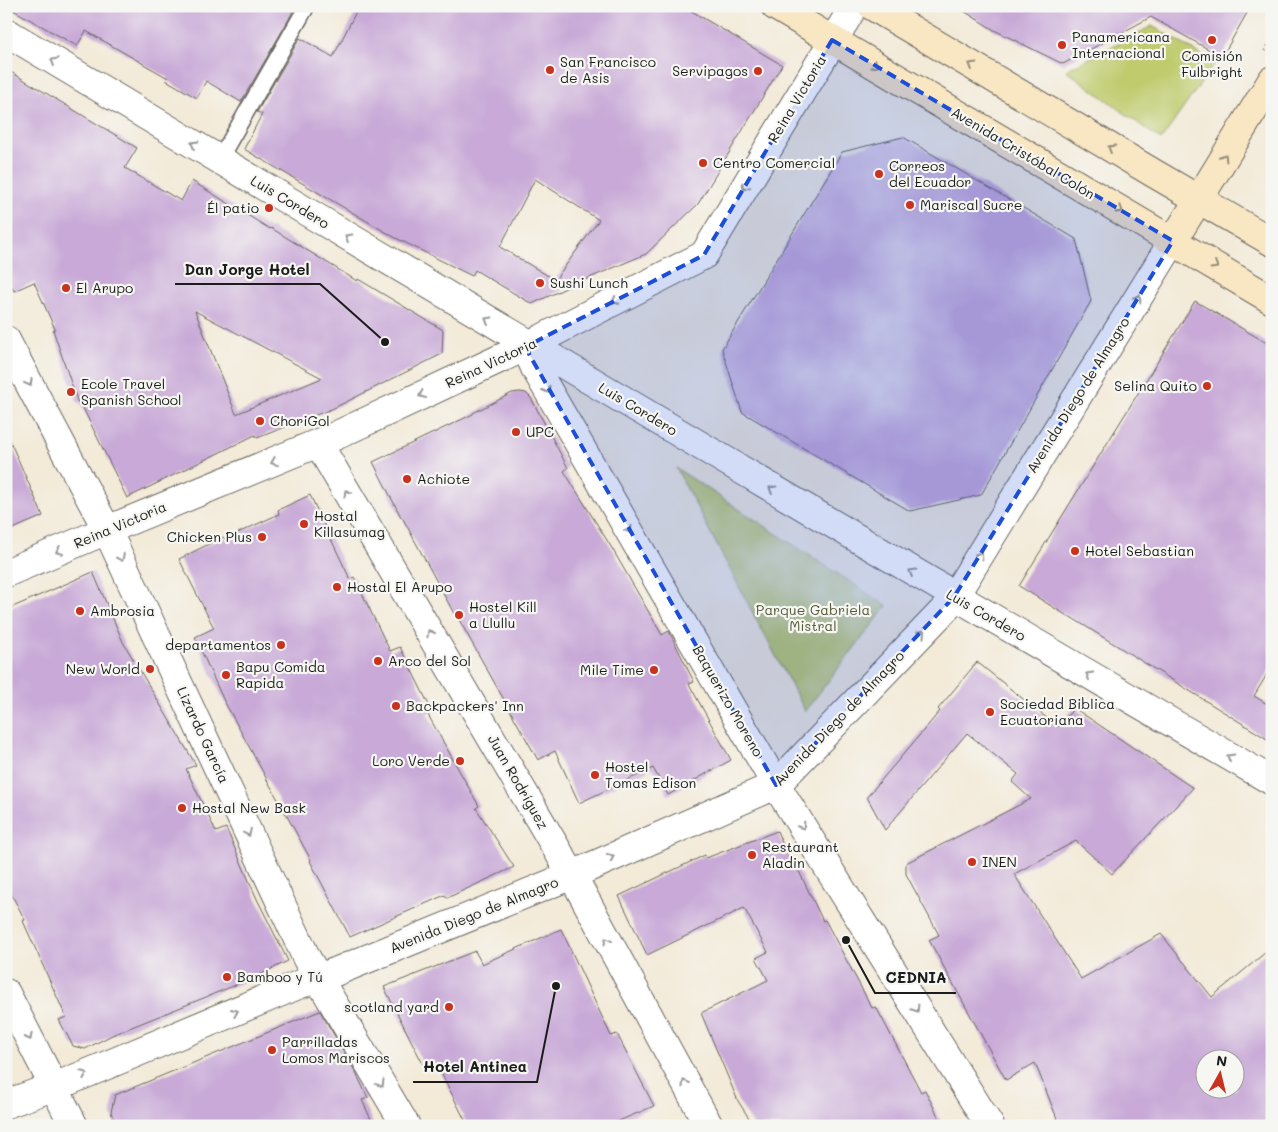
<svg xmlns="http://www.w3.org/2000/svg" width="1278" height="1132" font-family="Mali,sans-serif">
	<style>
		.green { fill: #bfcb6d; stroke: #6e7444 }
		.building { fill: #c8a9d7; fill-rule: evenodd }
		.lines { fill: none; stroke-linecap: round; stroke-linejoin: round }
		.lane-casing { stroke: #67645e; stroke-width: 18 }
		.street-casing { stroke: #67645e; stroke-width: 30 }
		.secondary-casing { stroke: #67645e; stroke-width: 30 }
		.path { stroke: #67645e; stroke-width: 3; stroke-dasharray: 1 4; stroke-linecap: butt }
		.lane { stroke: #fff; stroke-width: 15 }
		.street { stroke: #fff; stroke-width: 28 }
		.secondary { stroke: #f9e7c3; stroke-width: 28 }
		.oneway { stroke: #999 }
		.oneway2 { stroke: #968c78 }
		.marked { fill: #1d4ed8; fill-opacity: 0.2; stroke: #1d4ed8; stroke-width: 4; stroke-dasharray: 10 6; stroke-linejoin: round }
		.poi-dot { fill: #c8321e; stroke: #f6f6f2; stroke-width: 2 }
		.labels { text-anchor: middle; stroke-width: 4.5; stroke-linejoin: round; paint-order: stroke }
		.poi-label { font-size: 14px; fill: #1c1c1c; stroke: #f6f6f2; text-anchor: start }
		.street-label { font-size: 14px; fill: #1c1c1c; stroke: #f6f6f2 }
		.park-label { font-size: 14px; fill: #555938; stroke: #f6f6f2 }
		.leader { fill: none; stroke: #1c1c1c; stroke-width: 2 }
		.callout-dot { fill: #1c1c1c; stroke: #f6f6f2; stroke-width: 2 }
		.callout-label { font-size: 15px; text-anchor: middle; font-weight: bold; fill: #1c1c1c; stroke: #f6f6f2; stroke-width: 4.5; stroke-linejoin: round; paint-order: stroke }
	</style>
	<rect width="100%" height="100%" fill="#f6f6f2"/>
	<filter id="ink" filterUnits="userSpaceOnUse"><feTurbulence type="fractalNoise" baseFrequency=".02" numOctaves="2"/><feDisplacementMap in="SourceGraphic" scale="10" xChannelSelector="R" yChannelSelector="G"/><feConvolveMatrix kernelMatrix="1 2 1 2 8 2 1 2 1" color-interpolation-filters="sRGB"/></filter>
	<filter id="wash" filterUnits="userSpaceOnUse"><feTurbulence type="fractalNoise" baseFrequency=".0096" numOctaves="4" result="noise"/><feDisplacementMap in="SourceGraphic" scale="20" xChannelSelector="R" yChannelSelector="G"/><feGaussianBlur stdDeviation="1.12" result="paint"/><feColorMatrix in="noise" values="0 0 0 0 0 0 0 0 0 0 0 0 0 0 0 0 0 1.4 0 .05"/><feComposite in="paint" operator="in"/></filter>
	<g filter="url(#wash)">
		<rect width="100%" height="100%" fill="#f3ead8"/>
		<path class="green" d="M1152,26L1215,63L1161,140L1066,70Z
			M676,468L887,606L805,711Z"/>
		<g id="blocks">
			<path class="building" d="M6,6H295L289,19L241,102L206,81L197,98L166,80L168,78L86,31L77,46Z
				M359,6H683L782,65L698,204L646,254L568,287L532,304L475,270L472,276L394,237L244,149L262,114L257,112L300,38L333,57ZM535,179L599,220L555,280L500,247Z
				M956,6H1251L1222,57L1151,17L1063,64L994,30Z
				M6,69L137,148L125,168L181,201L192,181L270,229L271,228L357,281L358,279L443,330L442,354L334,408L257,438L255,435L127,498L80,402L78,403L53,330L55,329L34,282L14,291L6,278ZM195,311L322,378L236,414Z
				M903,137L1076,239L1091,301L981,495L910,511L742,412L722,349L842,152Z
				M1195,301L1272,346V666L1254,696L1272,707V742L1069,616V617L1019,586Z
				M520,392L526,393L531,398L568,468L564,471L613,550L662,635L669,631L671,635L694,682L689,684L731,760L668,795L653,768L579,803L555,751L538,760L458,618L457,619L402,517H401L373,462L473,414V413L512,393Z
				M6,432L43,516L6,532Z
				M310,495L350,579L354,577L390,651L400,647L432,711L427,713L479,806L476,808L514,867L447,898L445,895L350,937L310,861L311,860L223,699L195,637L214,628L179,559L223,537L225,539L279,514L278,510Z
				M93,572L123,642L196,765L186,769L216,832L226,828L257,899L288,961L253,978L112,1035L85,1049L73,1046L59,1020L66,1017L23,921L25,920L6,884V610Z
				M977,662L1058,727L1074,708L1193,788L1112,874L1076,841L1014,874L1081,979L1161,934L1212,997L1272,947V1121L1260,1126H1060L1035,1063L1006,1080L929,940L939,935L906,874V863L1031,799L1012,782L1018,774L967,733L885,830L867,797L940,711L938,709ZM1206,1060H1236V1090H1206Z
				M777,831L791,864L795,863L823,921L825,920L872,1008L876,1007L921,1092L925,1090L943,1126H754L738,1101L701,1013L768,980L756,958L768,952L744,908L647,955L619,896L705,855L706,858Z
				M561,929L611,1036L617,1034L654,1106L607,1126H468L435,1061L424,1066L384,987L475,951L482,964Z
				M320,1011L355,1071L368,1098L362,1100L374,1126H116L111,1112L115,1095Z"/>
		</g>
	</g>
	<g filter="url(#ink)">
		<use href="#blocks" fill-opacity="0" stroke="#67645e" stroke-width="1"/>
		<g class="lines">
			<g class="lane-casing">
				<path id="lane" d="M219,159L227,146L307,6"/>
			</g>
			<g class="street-casing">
				<path id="street" d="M6,32C427,284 848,535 1272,781
					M6,340L107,530L307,959L406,1126
					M529,345V354L535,368L776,785L990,1126
					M318,443L572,875L709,1126
					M6,573L107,530L335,436L529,345L704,255L854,6
					M6,993L74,1126
					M6,1104L69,1081L298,985L335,972L572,875L776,785L944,610L954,597L1173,241"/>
			</g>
			<g class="secondary-casing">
				<path id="secondary" d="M775,6L1272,300
					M872,6L1155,174L1272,242
					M1173,241L1272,80"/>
			</g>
			<path class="path" d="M1265,51L1272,40"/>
			<use href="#lane" class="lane"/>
			<use href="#street" class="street"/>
			<use href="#secondary" class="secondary"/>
		</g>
		<defs><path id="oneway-chevron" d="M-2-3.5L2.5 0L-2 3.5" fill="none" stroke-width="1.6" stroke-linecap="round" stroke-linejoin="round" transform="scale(1.25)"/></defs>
		<g class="oneway">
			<use href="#oneway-chevron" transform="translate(54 61) rotate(-149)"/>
			<use href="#oneway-chevron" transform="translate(194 144) rotate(-149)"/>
			<use href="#oneway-chevron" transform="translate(745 187) rotate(121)"/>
			<use href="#oneway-chevron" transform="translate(348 237) rotate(-149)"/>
			<use href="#oneway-chevron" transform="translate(1138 298) rotate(-58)"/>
			<use href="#oneway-chevron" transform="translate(615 301) rotate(153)"/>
			<use href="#oneway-chevron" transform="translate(488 320) rotate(-149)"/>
			<use href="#oneway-chevron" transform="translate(29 383) rotate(62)"/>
			<use href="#oneway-chevron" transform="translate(547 390) rotate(60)"/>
			<use href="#oneway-chevron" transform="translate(422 395) rotate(155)"/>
			<use href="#oneway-chevron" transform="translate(274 462) rotate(158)"/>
			<use href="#oneway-chevron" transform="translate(772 489) rotate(-149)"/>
			<use href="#oneway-chevron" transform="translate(347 493) rotate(-120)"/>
			<use href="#oneway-chevron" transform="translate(629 530) rotate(60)"/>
			<use href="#oneway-chevron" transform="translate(59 551) rotate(157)"/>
			<use href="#oneway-chevron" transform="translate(980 555) rotate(-58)"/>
			<use href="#oneway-chevron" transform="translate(121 558) rotate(65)"/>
			<use href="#oneway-chevron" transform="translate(912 572) rotate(-149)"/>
			<use href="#oneway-chevron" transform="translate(430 633) rotate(-120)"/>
			<use href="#oneway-chevron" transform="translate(922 633) rotate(-46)"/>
			<use href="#oneway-chevron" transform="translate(1089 675) rotate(-150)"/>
			<use href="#oneway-chevron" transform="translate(1230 757) rotate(-150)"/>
			<use href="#oneway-chevron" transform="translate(802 826) rotate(58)"/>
			<use href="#oneway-chevron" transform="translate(248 833) rotate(65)"/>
			<use href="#oneway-chevron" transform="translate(611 857) rotate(-24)"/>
			<use href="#oneway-chevron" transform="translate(607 941) rotate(-119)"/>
			<use href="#oneway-chevron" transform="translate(916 1009) rotate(58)"/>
			<use href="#oneway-chevron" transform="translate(235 1012) rotate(-23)"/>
			<use href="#oneway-chevron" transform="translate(29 1037) rotate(63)"/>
			<use href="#oneway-chevron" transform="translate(84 1074) rotate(-23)"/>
			<use href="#oneway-chevron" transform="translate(685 1083) rotate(-119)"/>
			<use href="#oneway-chevron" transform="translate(381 1084) rotate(59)"/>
		</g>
		<g class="oneway2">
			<use href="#oneway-chevron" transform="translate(875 65) rotate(31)"/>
			<use href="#oneway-chevron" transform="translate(972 65) rotate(-149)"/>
			<use href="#oneway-chevron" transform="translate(1111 148) rotate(-149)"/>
			<use href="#oneway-chevron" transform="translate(1224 157) rotate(-58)"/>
			<use href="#oneway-chevron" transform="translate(1120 210) rotate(31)"/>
			<use href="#oneway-chevron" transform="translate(1215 266) rotate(31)"/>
		</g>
	</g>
	<path class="marked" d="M832,40L1173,241L954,597L776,785L529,354V345L704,255Z"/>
	<g class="poi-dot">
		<circle cx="1212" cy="40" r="5"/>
		<circle cx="1062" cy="45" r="5"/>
		<circle cx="550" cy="70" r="5"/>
		<circle cx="758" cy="71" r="5"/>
		<circle cx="703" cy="163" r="5"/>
		<circle cx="879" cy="174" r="5"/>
		<circle cx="910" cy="205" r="5"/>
		<circle cx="269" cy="208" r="5"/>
		<circle cx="540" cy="283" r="5"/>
		<circle cx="66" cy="288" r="5"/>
		<circle cx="1207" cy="386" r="5"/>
		<circle cx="71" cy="392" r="5"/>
		<circle cx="260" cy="421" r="5"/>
		<circle cx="516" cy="432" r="5"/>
		<circle cx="407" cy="479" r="5"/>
		<circle cx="304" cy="524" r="5"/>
		<circle cx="262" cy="537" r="5"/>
		<circle cx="1075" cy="551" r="5"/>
		<circle cx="337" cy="587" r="5"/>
		<circle cx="80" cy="611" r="5"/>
		<circle cx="459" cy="615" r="5"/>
		<circle cx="281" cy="645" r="5"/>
		<circle cx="378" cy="661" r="5"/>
		<circle cx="150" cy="669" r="5"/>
		<circle cx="654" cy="670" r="5"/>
		<circle cx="226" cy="675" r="5"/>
		<circle cx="396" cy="706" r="5"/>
		<circle cx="990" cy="712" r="5"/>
		<circle cx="460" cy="761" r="5"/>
		<circle cx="595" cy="775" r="5"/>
		<circle cx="182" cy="808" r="5"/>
		<circle cx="752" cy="855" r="5"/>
		<circle cx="972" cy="862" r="5"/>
		<circle cx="227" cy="977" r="5"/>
		<circle cx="449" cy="1007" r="5"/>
		<circle cx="272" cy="1050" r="5"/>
	</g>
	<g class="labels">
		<g class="poi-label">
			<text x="1072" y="42">Panamericana<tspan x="1072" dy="16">Internacional</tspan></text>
			<text x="1212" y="61" text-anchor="middle">Comisión<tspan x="1212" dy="16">Fulbright</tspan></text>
			<text x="560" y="67">San Francisco<tspan x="560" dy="16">de Asis</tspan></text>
			<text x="748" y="76" text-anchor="end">Servipagos</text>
			<text x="713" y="168">Centro Comercial</text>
			<text x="889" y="171">Correos<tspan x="889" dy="16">del Ecuador</tspan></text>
			<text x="920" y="210">Mariscal Sucre</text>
			<text x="259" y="213" text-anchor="end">Él patio</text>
			<text x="550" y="288">Sushi Lunch</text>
			<text x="76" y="293">El Arupo</text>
			<text x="81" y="389">Ecole Travel<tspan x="81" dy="16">Spanish School</tspan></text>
			<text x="1197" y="391" text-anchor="end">Selina Quito</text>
			<text x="270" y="426">ChoriGol</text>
			<text x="526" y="437">UPC</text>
			<text x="417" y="484">Achiote</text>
			<text x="314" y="521">Hostal<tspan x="314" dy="16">Killasumag</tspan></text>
			<text x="252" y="542" text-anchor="end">Chicken Plus</text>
			<text x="1085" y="556">Hotel Sebastian</text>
			<text x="347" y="592">Hostal El Arupo</text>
			<text x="469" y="612">Hostel Kill<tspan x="469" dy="16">a Llullu</tspan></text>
			<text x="90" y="616">Ambrosia</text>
			<text x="271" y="650" text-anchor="end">departamentos</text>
			<text x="388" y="666">Arco del Sol</text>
			<text x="236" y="672">Bapu Comida<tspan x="236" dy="16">Rapida</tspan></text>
			<text x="140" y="674" text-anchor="end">New World</text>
			<text x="644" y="675" text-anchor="end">Mile Time</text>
			<text x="1000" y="709">Sociedad Biblica<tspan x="1000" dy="16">Ecuatoriana</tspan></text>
			<text x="406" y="711">Backpackers' Inn</text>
			<text x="450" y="766" text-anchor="end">Loro Verde</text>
			<text x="605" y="772">Hostel<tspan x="605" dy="16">Tomas Edison</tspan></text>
			<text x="192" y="813">Hostal New Bask</text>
			<text x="762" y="852">Restaurant<tspan x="762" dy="16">Aladin</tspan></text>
			<text x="982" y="867">INEN</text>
			<text x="237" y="982">Bamboo y Tú</text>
			<text x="439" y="1012" text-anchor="end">scotland yard</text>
			<text x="282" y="1047">Parrilladas<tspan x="282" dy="16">Lomos Mariscos</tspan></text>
		</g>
		<g class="street-label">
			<text transform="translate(797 99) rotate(-59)" y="5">Reina Victoria</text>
			<text transform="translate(1023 153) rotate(31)" y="5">Avenida Cristóbal Colón</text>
			<text transform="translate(290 202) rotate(31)" y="5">Luis Cordero</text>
			<text transform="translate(491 363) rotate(-25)" y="5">Reina Victoria</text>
			<text transform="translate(1078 395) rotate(-58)" y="5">Avenida Diego de Almagro</text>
			<text transform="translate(638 409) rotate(31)" y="5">Luis Cordero</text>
			<text transform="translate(120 525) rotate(-23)" y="5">Reina Victoria</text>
			<text transform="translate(986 615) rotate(30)" y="5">Luis Cordero</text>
			<text transform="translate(728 701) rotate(60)" y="5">Baquerizo Moreno</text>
			<text transform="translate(839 718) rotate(-46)" y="5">Avenida Diego de Almagro</text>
			<text transform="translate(203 735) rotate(65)" y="5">Lizardo García</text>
			<text transform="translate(518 782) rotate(60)" y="5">Juan Rodríguez</text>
			<text transform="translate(474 915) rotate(-22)" y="5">Avenida Diego de Almagro</text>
		</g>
		<g class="park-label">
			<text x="813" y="615">Parque Gabriela<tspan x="813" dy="16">Mistral</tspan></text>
		</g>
	</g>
	<path class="leader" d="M385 342L320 284H175M846 940L875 993H956M556 986L537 1082H413"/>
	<g class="callout-dot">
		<circle cx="385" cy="342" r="5"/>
		<circle cx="846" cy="940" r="5"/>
		<circle cx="556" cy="986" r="5"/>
	</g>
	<g class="callout-label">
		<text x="247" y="275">Dan Jorge Hotel</text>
		<text x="916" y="983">CEDNIA</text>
		<text x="475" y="1072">Hotel Antinea</text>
	</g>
	<rect width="1278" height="1132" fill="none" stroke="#f6f6f2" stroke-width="25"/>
	<g transform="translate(1220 1074) rotate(8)"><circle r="24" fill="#f6f6f2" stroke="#9f9f9c"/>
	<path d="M0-4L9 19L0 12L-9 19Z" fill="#c8321e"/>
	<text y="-8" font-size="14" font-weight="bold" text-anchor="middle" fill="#1c1c1c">N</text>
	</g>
</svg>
